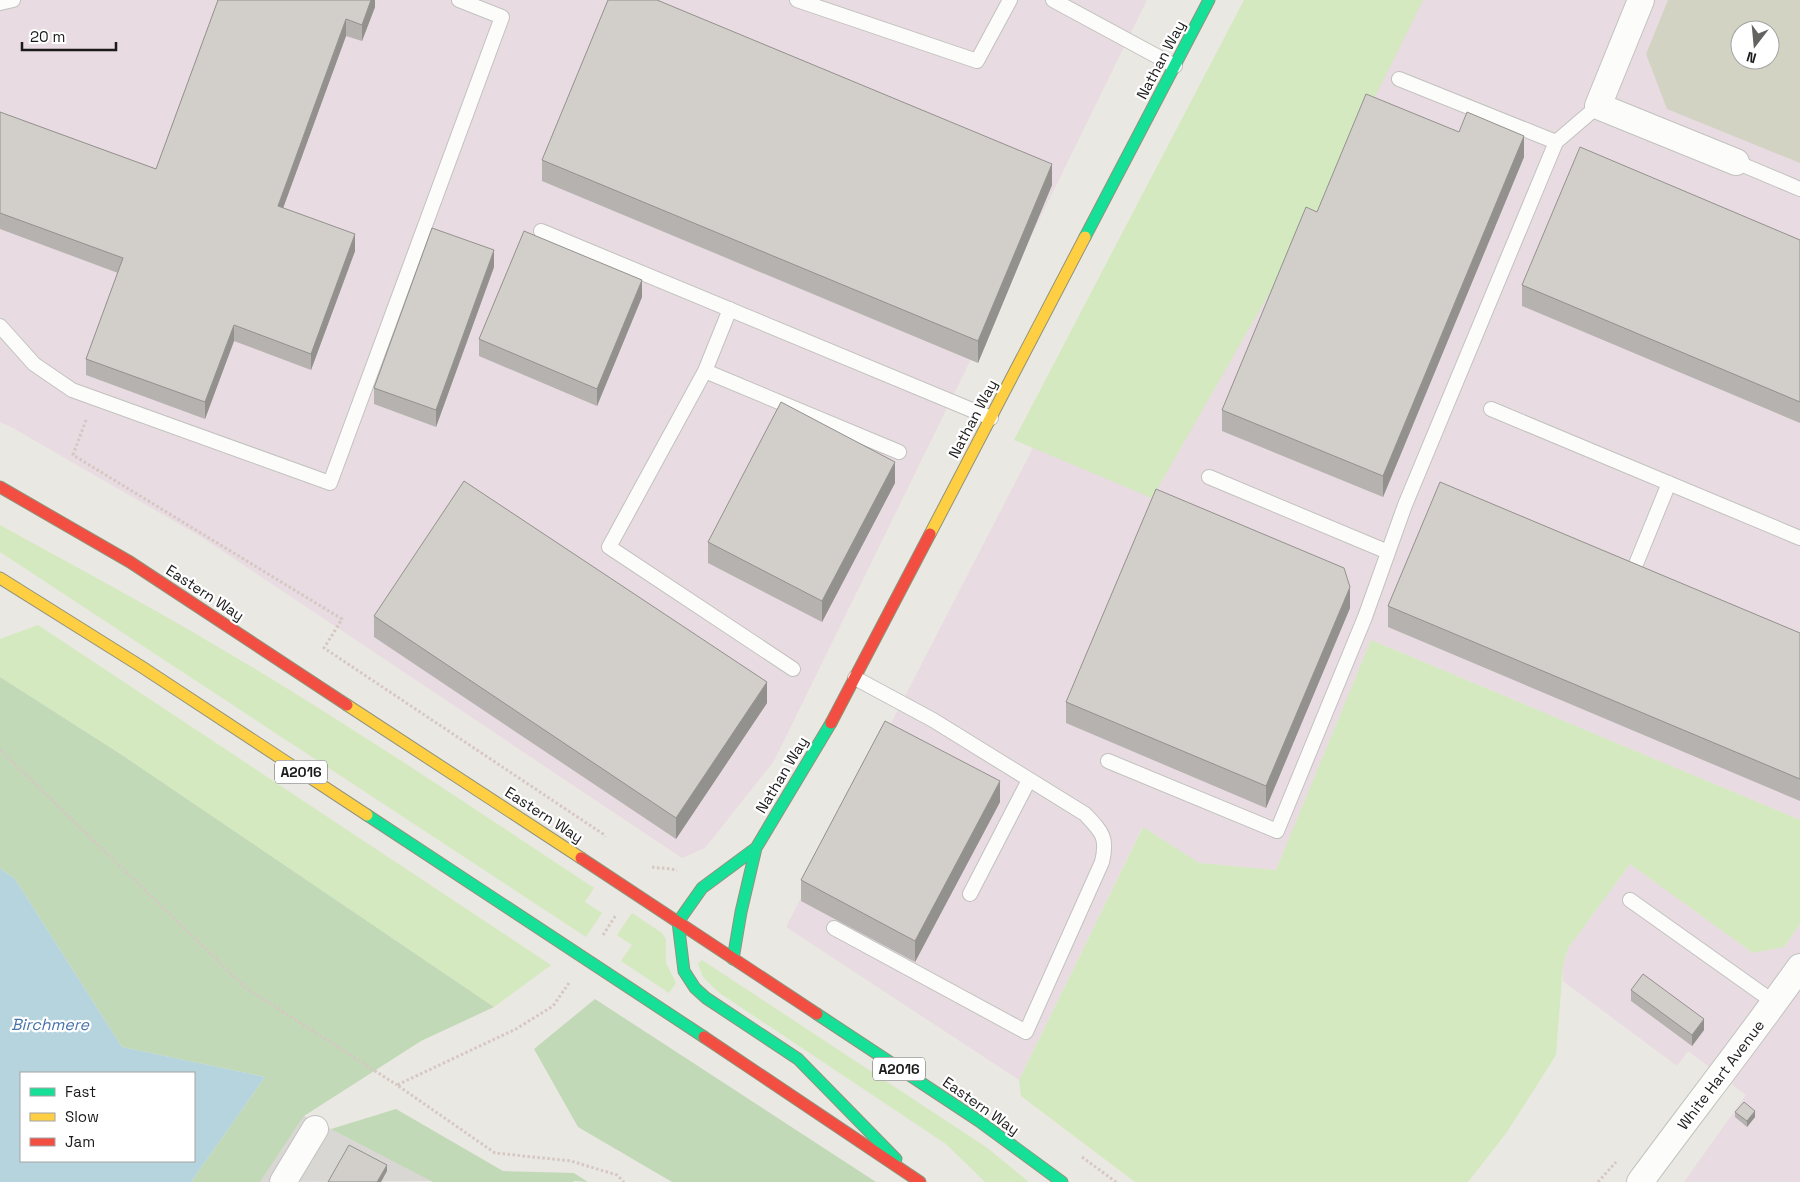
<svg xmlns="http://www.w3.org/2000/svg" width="1800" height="1182" font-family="'Space Grotesk',sans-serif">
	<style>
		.residential { fill: #d9d7d4 }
		.industrial { fill: #e8dbe1; fill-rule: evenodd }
		.construction { fill: #d3d3c4; fill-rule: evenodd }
		.grass { fill: #d4e9bf }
		.forest { fill: #c2d9b7 }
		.water { fill: #b5d4de; fill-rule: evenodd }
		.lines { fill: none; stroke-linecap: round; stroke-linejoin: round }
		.lane-casing { stroke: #c2c2bf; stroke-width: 16 }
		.street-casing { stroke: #c2c2bf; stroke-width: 28 }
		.fast-casing { stroke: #90937b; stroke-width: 13 }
		.slow-casing { stroke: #90937b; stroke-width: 13 }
		.jam-casing { stroke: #90937b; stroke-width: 13 }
		.path { stroke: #d6c7c3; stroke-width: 3; stroke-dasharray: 2.5 2.5; stroke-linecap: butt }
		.lane { stroke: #fcfcfb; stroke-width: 14 }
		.street { stroke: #fcfcfb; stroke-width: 26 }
		.fast { stroke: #16e098; stroke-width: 11 }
		.slow { stroke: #ffcf43; stroke-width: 11 }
		.jam { stroke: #f24e42; stroke-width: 11 }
		.wall { fill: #b5b2af }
		.shaded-wall { fill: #93918e }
		.building { fill: #d2cfcb; stroke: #93918e }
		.labels { text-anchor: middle; stroke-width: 4.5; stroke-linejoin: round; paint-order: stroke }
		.shield { fill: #fff; stroke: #5f5f5f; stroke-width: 1 }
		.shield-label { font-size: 14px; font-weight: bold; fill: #1b1b1b }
		.street-label { font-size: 15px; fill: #1b1b1b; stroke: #fff }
		.water-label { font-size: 16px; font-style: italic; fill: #4674ab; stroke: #fff }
	</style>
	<rect width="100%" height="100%" fill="#eae8e2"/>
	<path class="residential" d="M304,1116L331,1129L434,1181L260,1182Z"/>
	<path class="industrial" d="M0,0H1147L774,761L705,848L682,858L203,538L13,428L0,422Z
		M1264,0H1800V820L1371,640L1276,870L1199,863L1142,828L1019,1080L786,927ZM1740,30H1770V60H1740Z
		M1630,864L1753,953L1784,947L1800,924V1182H1684L1746,1095L1688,1051L1677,1066L1563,981V965L1568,948Z"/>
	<path class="construction" d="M1668,0H1800V163L1667,109L1646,54ZM1740,30H1770V60H1740Z"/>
	<path class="grass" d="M1244,0H1423L1366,115L1317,233L1306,229L1152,498L1014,440Z
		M0,525C87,573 175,620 260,672C374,741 484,815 594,888L585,902L602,913L586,937L0,552Z
		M38,625L551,965L494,1007L122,755L0,677V639Z
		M1371,640L1800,820V924L1784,947L1753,953L1630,864L1568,948L1563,965L1556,1055L1507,1132L1468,1182H1135L1021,1096L1019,1080L1143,827L1199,863L1276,870Z
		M632,913L662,933L666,939V963L676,983L669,993L621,961L632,945L617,935Z
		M702,960L986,1147L1029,1182H985L946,1144L718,992L703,977L698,964Z"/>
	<path class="forest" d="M0,677L122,755L494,1007L421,1041L304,1116L260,1182H191L265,1077L122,1047L15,879L0,868Z
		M595,999L876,1182H672L578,1127L534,1049Z
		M396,1109L503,1171L574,1173L588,1182L574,1181L573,1182H433L331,1129Z"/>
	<path class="water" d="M0,868L15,879L122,1047L265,1077L191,1182H0ZM21,1073H194V1161H21Z"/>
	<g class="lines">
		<g class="lane-casing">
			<path id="lane" d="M797,0L977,61L1010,0
				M1053,0L1175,66
				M0,3L13,0
				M1399,79L1556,142
				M1736,162L1800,189
				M541,231L991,418
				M730,309L705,371L609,547L793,669
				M0,326L34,364L72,390L330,483L502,17L459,0
				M705,371L899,452
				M1491,409L1800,538
				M1209,477L1388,552
				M1636,564L1669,483
				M1108,761L1277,831L1365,617L1405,505L1556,142L1598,106
				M970,894L1029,780
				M1630,900L1775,1003
				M834,928L1026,1032L1102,862C1108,837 1102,832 1085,814L933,720L855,678"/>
		</g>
		<g class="street-casing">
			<path id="street" d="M1641,0L1598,106L1736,162
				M283,1182L315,1129
				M1640,1182C1693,1110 1748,1040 1800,967"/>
		</g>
		<g class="fast-casing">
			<path id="fast" d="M1085,237L1209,0
				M367,815L704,1037
				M756,848L702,888L678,922L684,971L695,988L706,998L798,1059L896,1159
				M733,959L741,912L756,848L831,723
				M817,1014L979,1121L1062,1182"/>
		</g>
		<g class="slow-casing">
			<path id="slow" d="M930,534L1085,237
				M0,578L142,667L367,815
				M347,705L581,858"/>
		</g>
		<g class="jam-casing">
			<path id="jam" d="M0,487L130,562L347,705
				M831,723L930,534
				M581,858L817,1014
				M704,1037L920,1182"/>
		</g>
		<path class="path" d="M86,420L73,455L342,619L324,648L603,834L605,837
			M0,750L246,988L397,1085
			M652,867C660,869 670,867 677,871
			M603,935L616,915
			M569,983L553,1006L516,1029L397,1085L495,1153L571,1161L617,1175L624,1182
			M1082,1157L1116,1182
			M1598,1182L1616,1162"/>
		<use href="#lane" class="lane"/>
		<use href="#street" class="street"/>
		<use href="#fast" class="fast"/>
		<use href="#slow" class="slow"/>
		<use href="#jam" class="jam"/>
	</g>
	<path class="wall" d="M218,0H375V7L362,41L346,36L283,208L355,251L311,370L234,341L205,419L86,375V359L118,273L0,229V112L156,169Z
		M1459,132L1524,157L1383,497L1222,431V410L1317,212Z
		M542,160L1052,185L978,363L542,181Z
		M1800,240V423L1522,306V285Z
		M494,267L436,427L374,404V388Z
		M642,297L597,406L479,356V339Z
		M895,483L822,622L708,563V542Z
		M1388,606L1800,633V801L1388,627Z
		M1350,608L1266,808L1066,723V702Z
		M374,616L767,703L676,839L374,637Z
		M1000,802L915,962L801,901V880Z
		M1631,990L1704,1030L1692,1046L1631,1001Z
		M1735,1112L1755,1117L1747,1127L1735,1117Z"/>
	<path class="shaded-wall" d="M371,0H375V7L362,41V25Z
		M346,19V36L278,222V206Z
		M1524,136V157L1383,497V476Z
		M1052,164V185L978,363V341Z
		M355,234V251L311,370V354Z
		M494,250V267L436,427V410Z
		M642,280V297L597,406V389Z
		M234,325V341L205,419V402Z
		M895,462V483L822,622V601Z
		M1350,587V608L1266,808V786Z
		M767,682V703L676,839V818Z
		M1000,781V802L915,962V941Z
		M1704,1019V1030L1692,1046V1035Z
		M1755,1111V1117L1747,1127V1121Z
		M387,1165V1171L381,1182H377Z"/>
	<path class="building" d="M218,0H371L362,25L346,19L278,206L355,234L311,354L234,325L205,402L86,359L123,258L0,213V112L156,169Z
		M608,0H657L1052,164L978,341L542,160Z
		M1366,94L1459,132L1467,112L1524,136L1383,476L1222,410L1306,207L1317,212Z
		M1580,147L1800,240V402L1522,285Z
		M432,228L494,250L436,410L374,388Z
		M524,231L642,280L597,389L479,339Z
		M781,402L895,462L822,601L708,542Z
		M464,481L767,682L676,818L374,616Z
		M1440,482L1800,633V779L1388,606Z
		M1156,489L1344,568L1350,587L1266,786L1066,702Z
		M885,721L1000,781L915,941L801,880Z
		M1643,974L1704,1019L1692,1035L1631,990Z
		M1744,1102L1755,1111L1747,1121L1735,1112Z
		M349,1145L387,1165L377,1182H328Z"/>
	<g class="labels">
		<g class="shield">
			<rect x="275" y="760.5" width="52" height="23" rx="4"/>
			<rect x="873" y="1057.5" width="52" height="23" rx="4"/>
		</g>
		<g class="shield-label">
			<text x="301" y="777">A2016</text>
			<text x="899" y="1074">A2016</text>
		</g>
		<g class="street-label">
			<text transform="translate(1161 60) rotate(-62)" y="5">Nathan Way</text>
			<text transform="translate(973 419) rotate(-62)" y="5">Nathan Way</text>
			<text transform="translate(205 593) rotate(33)" y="5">Eastern Way</text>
			<text transform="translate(782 775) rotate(-59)" y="5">Nathan Way</text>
			<text transform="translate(544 815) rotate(33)" y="5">Eastern Way</text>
			<text transform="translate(1721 1075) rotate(-53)" y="5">White Hart Avenue</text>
			<text transform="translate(981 1106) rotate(35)" y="5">Eastern Way</text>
		</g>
		<g class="water-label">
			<text x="50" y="1030">Birchmere</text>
		</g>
	</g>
	<rect x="20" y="1072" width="175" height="90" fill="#ffffff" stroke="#a4a4a4"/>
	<rect x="30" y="1088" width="25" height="8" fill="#16e098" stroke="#a4a4a4"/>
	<text x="65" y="1097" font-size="15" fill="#1b1b1b">Fast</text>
	<rect x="30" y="1113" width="25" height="8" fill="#ffcf43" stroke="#a4a4a4"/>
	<text x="65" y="1122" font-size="15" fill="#1b1b1b">Slow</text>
	<rect x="30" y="1138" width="25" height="8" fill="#f24e42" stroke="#a4a4a4"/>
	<text x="65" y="1147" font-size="15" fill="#1b1b1b">Jam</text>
	<g transform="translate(1755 45) rotate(196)"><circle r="24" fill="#ffffff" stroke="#a4a4a4"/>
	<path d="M0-4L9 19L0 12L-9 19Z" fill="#636361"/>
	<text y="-8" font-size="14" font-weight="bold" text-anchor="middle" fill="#1b1b1b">N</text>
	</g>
	<path d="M22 42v8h94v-8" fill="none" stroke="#1b1b1b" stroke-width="2.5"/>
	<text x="30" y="42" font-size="15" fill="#1b1b1b" stroke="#ffffff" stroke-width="4" paint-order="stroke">20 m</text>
</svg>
